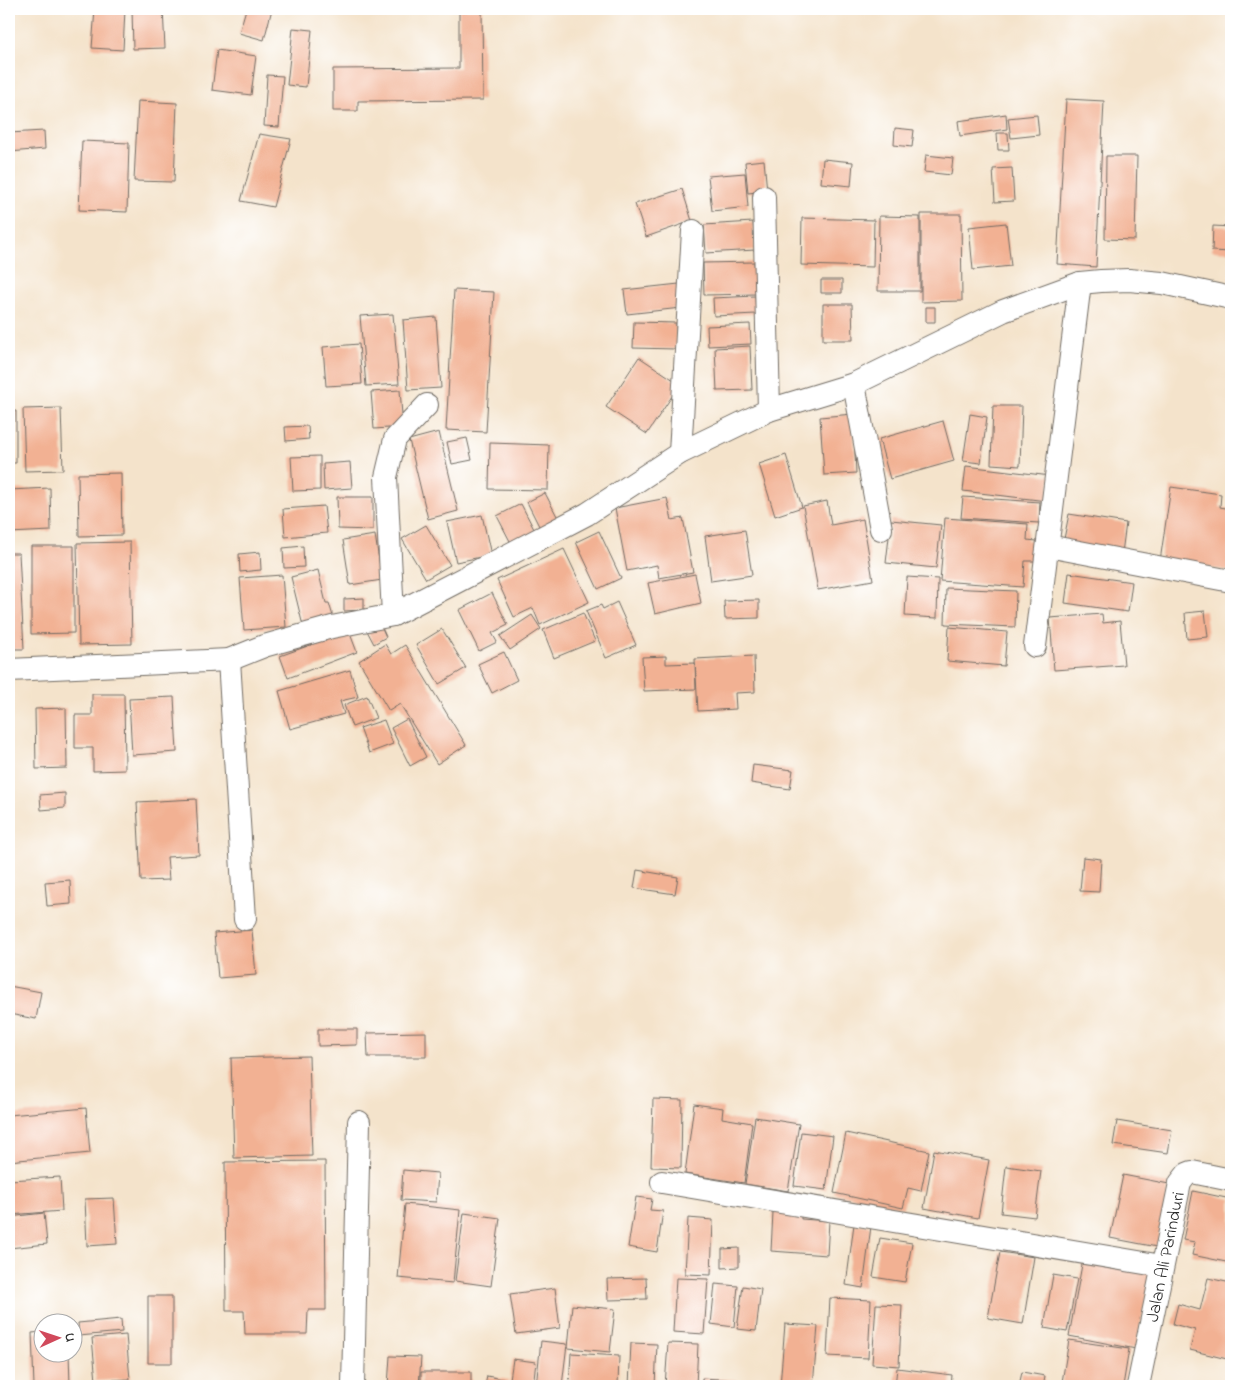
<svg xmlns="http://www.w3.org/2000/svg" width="1240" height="1395" font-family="'Indie Flower',sans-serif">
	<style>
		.building { fill: #f2b193 }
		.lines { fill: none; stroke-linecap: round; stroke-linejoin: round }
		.street-casing { stroke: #716b63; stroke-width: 24 }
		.street { stroke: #fff; stroke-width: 22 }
		.labels { text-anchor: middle; stroke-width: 4; stroke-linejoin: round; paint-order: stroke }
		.street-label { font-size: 18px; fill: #2b2b2b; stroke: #fff }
	</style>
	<rect width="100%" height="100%" fill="#fff"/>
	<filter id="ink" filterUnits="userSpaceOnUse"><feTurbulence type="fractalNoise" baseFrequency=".02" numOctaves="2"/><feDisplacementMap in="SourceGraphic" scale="10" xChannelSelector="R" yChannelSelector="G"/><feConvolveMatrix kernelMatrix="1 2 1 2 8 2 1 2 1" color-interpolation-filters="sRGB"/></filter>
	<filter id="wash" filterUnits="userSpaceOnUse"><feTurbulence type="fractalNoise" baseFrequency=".0096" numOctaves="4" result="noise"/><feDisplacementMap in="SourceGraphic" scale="20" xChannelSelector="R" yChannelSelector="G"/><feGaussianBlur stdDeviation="1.12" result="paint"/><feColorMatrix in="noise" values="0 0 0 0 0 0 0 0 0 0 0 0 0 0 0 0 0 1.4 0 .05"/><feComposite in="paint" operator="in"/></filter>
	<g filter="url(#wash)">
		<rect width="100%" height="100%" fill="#f4e3cb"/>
		<g id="blocks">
			<path class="building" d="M95,9H125L123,50L92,48Z
				M132,9H163L165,48L133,49Z
				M246,9H272L264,40L239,33Z
				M459,9H482L483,100L358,101V111H333V69L459,68Z
				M293,28L312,30L306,87L287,85Z
				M217,50L256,56L251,95L212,90Z
				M267,75L283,76L279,127L264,126Z
				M1066,99L1104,101L1096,267L1057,264Z
				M138,101L177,103L174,182L134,181Z
				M1006,114L1007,129L960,136L958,121Z
				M1037,115L1039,135L1011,138L1008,118Z
				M895,128L914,130L912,147L894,145Z
				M44,131L45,149L9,152V133Z
				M997,133H1008L1009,150H998Z
				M259,134L291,139L273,207L241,201Z
				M82,141L129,143L127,212L79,210Z
				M926,155L953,158L951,175L924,172Z
				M1106,156H1137L1135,240L1105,239Z
				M823,159L853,162L851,186L821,183Z
				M764,160L767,191L748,193L745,162Z
				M1012,168L1014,201L995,202L993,169Z
				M745,173L748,207L712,211L708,176Z
				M682,189L692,221L646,237L635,204Z
				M921,214H961L962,301L921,302Z
				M879,216L920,217V291H878Z
				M802,218L874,220L873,267L801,265Z
				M753,222L755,250L706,253L704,225Z
				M1006,223L1011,266L973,270L969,227Z
				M1213,226L1231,227V252L1212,251Z
				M754,262L756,294L704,295L703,263Z
				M821,280H842V293H821Z
				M679,284L681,308L627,314L624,290Z
				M454,290L494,292L486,432L446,430Z
				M755,296L756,314L714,316L713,298Z
				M823,304H852L853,340H823Z
				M926,307H935V322H926Z
				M393,314L399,384L366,386L360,316Z
				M436,317L441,388L408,390L403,320Z
				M634,322L676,323V349L633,348Z
				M750,324L751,344L708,346L707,326Z
				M359,344L362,384L326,386L323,347Z
				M750,346L752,390L717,391L715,348Z
				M639,357L680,384L647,434L606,407Z
				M400,390L403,427L374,429L371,392Z
				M993,406H1022L1020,466L991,464Z
				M61,408L63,470L25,471L23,409Z
				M9,410L16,411V463H9Z
				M853,414L856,473L824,475L820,417Z
				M970,414L987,417L981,463L963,461Z
				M943,421L954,461L890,479L879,439Z
				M308,426L309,439L286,441L285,427Z
				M439,432L458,511L428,519L409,440Z
				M467,438L472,460L452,464L447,442Z
				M490,443L549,445L548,490L489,489Z
				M786,455L802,507L775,516L759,464Z
				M320,456V490L293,491L291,457Z
				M350,462L352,488L324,490L323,464Z
				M966,466L1051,476L1047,501L963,491Z
				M121,473L122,535L79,536L78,474Z
				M1171,487L1221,494L1220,507L1231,509V571L1160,561Z
				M50,488L51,531L9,533V490Z
				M545,493L559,520L541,530L527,502Z
				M337,497H373V530L338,529Z
				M963,497L1040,502L1039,523L961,518Z
				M667,498L672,520L683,518L693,572L659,578L657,565L627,571L615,508Z
				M827,501L831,525L863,519L873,580L818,590L803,506Z
				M521,504L536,533L512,545L497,516Z
				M324,506L327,533L285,537L283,509Z
				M1069,514L1126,523L1122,553L1063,544Z
				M482,515L491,555L456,562L447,522Z
				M945,518L1028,524L1027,540L1037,541L1035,561H1025L1023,587L940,581Z
				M891,520L941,525L936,568L886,563Z
				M426,525L450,565L426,579L402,539Z
				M745,530L752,575L711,581L705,536Z
				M599,531L621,578L598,589L576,542Z
				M375,535L382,580L350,585L343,540Z
				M130,542L132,644L79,645L77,543Z
				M31,546H74V633L31,634Z
				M303,546L304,567L284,568L283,548Z
				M564,549L589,602L540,625L533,608L514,617L497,580Z
				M260,552L261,570L240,572L239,554Z
				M9,553H19L24,649H9Z
				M318,570L326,603H329L335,623L304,630L291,577Z
				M1069,573L1132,582L1128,612L1065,603Z
				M695,574L701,603L655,614L648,583Z
				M282,575L286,627L244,630L240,578Z
				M907,577L938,579L937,618L905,616Z
				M946,588L1016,591L1015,627L945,624Z
				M492,593L508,625L492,633L497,642L479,651L459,610Z
				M364,598V610L344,611V599Z
				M759,600V618L725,619L724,601Z
				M617,602L636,645L606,658L586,611L601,605L603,609Z
				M1205,611L1208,637L1187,639L1185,613Z
				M583,613L595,641L554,658L543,630Z
				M1102,614L1103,623L1120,621L1124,665L1054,670L1050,618Z
				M532,615L541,629L510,650L500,636Z
				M379,621L386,637L374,644L365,627Z
				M949,627L1007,632L1004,666L947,661Z
				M442,629L466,668L439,684L416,645Z
				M349,631L357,652L288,678L280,656Z
				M385,644L391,654L405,645L466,745L437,764L400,704L389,711L359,661Z
				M504,652L517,680L492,693L478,664Z
				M666,656V664L695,663L696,689L644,691L642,657Z
				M754,656L755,692L735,693L736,709L698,711L695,659Z
				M350,670L358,697L340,701L344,714L290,729L279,691Z
				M92,694H124L125,770L93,771V748H75V715H92Z
				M367,696L376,718L352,727L344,705Z
				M174,697L177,752L132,755L129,699Z
				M66,708L67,768L36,769L35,709Z
				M407,719L426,757L410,766L391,728Z
				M384,720L393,744L369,753L360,728Z
				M753,765L793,770L790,789L751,783Z
				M65,793V808L41,810L40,795Z
				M196,799L199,855L167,857L169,880L141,881L137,802Z
				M1083,857L1101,859L1099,892L1080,891Z
				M637,870L678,877L675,894L634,888Z
				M70,880L71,904L47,906L45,882Z
				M252,930L256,975L218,978L214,933Z
				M9,986L41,992L36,1019L9,1014Z
				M318,1029H357V1045L318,1046Z
				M426,1032V1057H368L367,1033Z
				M309,1056L312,1156L234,1158L231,1058Z
				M653,1099L682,1100L681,1168L651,1167Z
				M694,1104L723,1108L722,1118L752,1123L744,1183L685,1174Z
				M86,1108L90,1153L9,1161V1115Z
				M755,1117L799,1124L788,1191L745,1184Z
				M1117,1121L1172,1130L1168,1153L1113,1145Z
				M801,1132L833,1136L826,1190L794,1186Z
				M846,1133L929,1151L921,1191L908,1188L903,1208L834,1193Z
				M934,1150L989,1160L978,1218L924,1208Z
				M325,1161L326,1310H308L307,1334H245L244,1311H226L225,1162Z
				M1006,1166L1041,1171L1035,1217L1001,1213Z
				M403,1170L438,1173L436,1202L401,1200Z
				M1123,1175L1169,1184L1157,1247L1110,1238Z
				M60,1177L62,1211L9,1215V1180Z
				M1193,1191L1231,1199V1263L1192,1255L1195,1242L1183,1240Z
				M636,1197L652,1199L650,1210L663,1211L657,1252L628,1247Z
				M114,1198L117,1244L87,1246L85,1199Z
				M405,1204L460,1210L453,1283L398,1278Z
				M773,1212L801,1213V1219L829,1221L827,1255L771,1251Z
				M44,1213L47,1244L9,1248V1217Z
				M464,1213L500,1218L491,1286L455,1281Z
				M688,1218L713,1220L711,1275L685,1274Z
				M854,1224L871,1226L863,1288L846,1285Z
				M880,1238L912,1243L905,1282L873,1277Z
				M739,1248V1267L722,1268V1249Z
				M1000,1252L1034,1257L1023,1324L988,1318Z
				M1083,1259L1151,1272L1136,1349L1069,1336Z
				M1053,1275L1077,1279L1067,1332L1044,1328Z
				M646,1278L647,1299L608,1300L607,1279Z
				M676,1278L708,1279L704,1334L673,1332Z
				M1208,1278L1231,1283V1360L1190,1350L1195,1330L1173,1324L1178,1304L1200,1310Z
				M715,1284L738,1286L734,1327L711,1324Z
				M743,1286L761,1289L756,1331L737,1329Z
				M555,1288L560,1328L516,1334L510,1294Z
				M148,1296H172V1363H148Z
				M830,1298L871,1300L868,1358L827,1356Z
				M876,1304L902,1305L899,1366L872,1364Z
				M572,1305L615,1309L610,1352L568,1348Z
				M121,1319L122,1332L79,1336L78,1323Z
				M785,1324L818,1326L813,1386H780Z
				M42,1332V1352H69L70,1386H34L32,1333Z
				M126,1335L130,1379L96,1381L92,1338Z
				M1069,1340L1129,1349L1123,1386H1091L1062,1382Z
				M541,1341L567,1344L562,1386H536Z
				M631,1343L657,1344L655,1386H629Z
				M668,1343L698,1344L696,1386H665Z
				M571,1353L619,1356L618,1386H569Z
				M390,1356L421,1357L419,1386H388Z
				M513,1359L536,1362L533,1386H509Z
				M897,1368L952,1375L951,1386H895Z
				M421,1372H471V1386H421Z
				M1022,1372L1045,1376L1043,1386H1019Z
				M487,1376L508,1380L506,1386H485Z
				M702,1378L737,1380V1386H702Z"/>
		</g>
	</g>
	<g filter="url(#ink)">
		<use href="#blocks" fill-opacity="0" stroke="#716b63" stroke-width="1"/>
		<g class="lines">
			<g class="street-casing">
				<g id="street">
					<path d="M764,197L769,410"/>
					<path d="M854,384L881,529"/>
					<path d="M680,453L693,231"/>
					<path d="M1048,546L1231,581"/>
					<path d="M393,615L386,477L395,439L427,405"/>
					<path d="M1035,646L1080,283"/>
					<path d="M229,660L245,919"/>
					<path d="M9,670L229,660L264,646L332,627L393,615L587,514L680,453L769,410L854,384L1003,311L1080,283L1101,281L1129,280L1162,283L1231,298"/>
					<path d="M662,1182L1162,1266"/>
					<path d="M353,1386L359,1122"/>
					<path id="s1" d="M1138,1386L1180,1183L1187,1174L1192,1172L1231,1180"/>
				</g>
			</g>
			<use href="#street" class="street"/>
		</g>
	</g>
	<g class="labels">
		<g class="street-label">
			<text dy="6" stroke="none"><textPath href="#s1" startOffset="132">Jalan Ali Parinduri</textPath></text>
		</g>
	</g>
	<rect width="1240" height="1395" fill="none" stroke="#fff" stroke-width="30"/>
	<g transform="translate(58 1338) rotate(87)"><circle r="24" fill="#ffffff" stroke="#aaaaaa"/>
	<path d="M0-4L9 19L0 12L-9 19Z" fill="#d1495b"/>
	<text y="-8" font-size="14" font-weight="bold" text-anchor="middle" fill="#2b2b2b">U</text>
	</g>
</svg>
